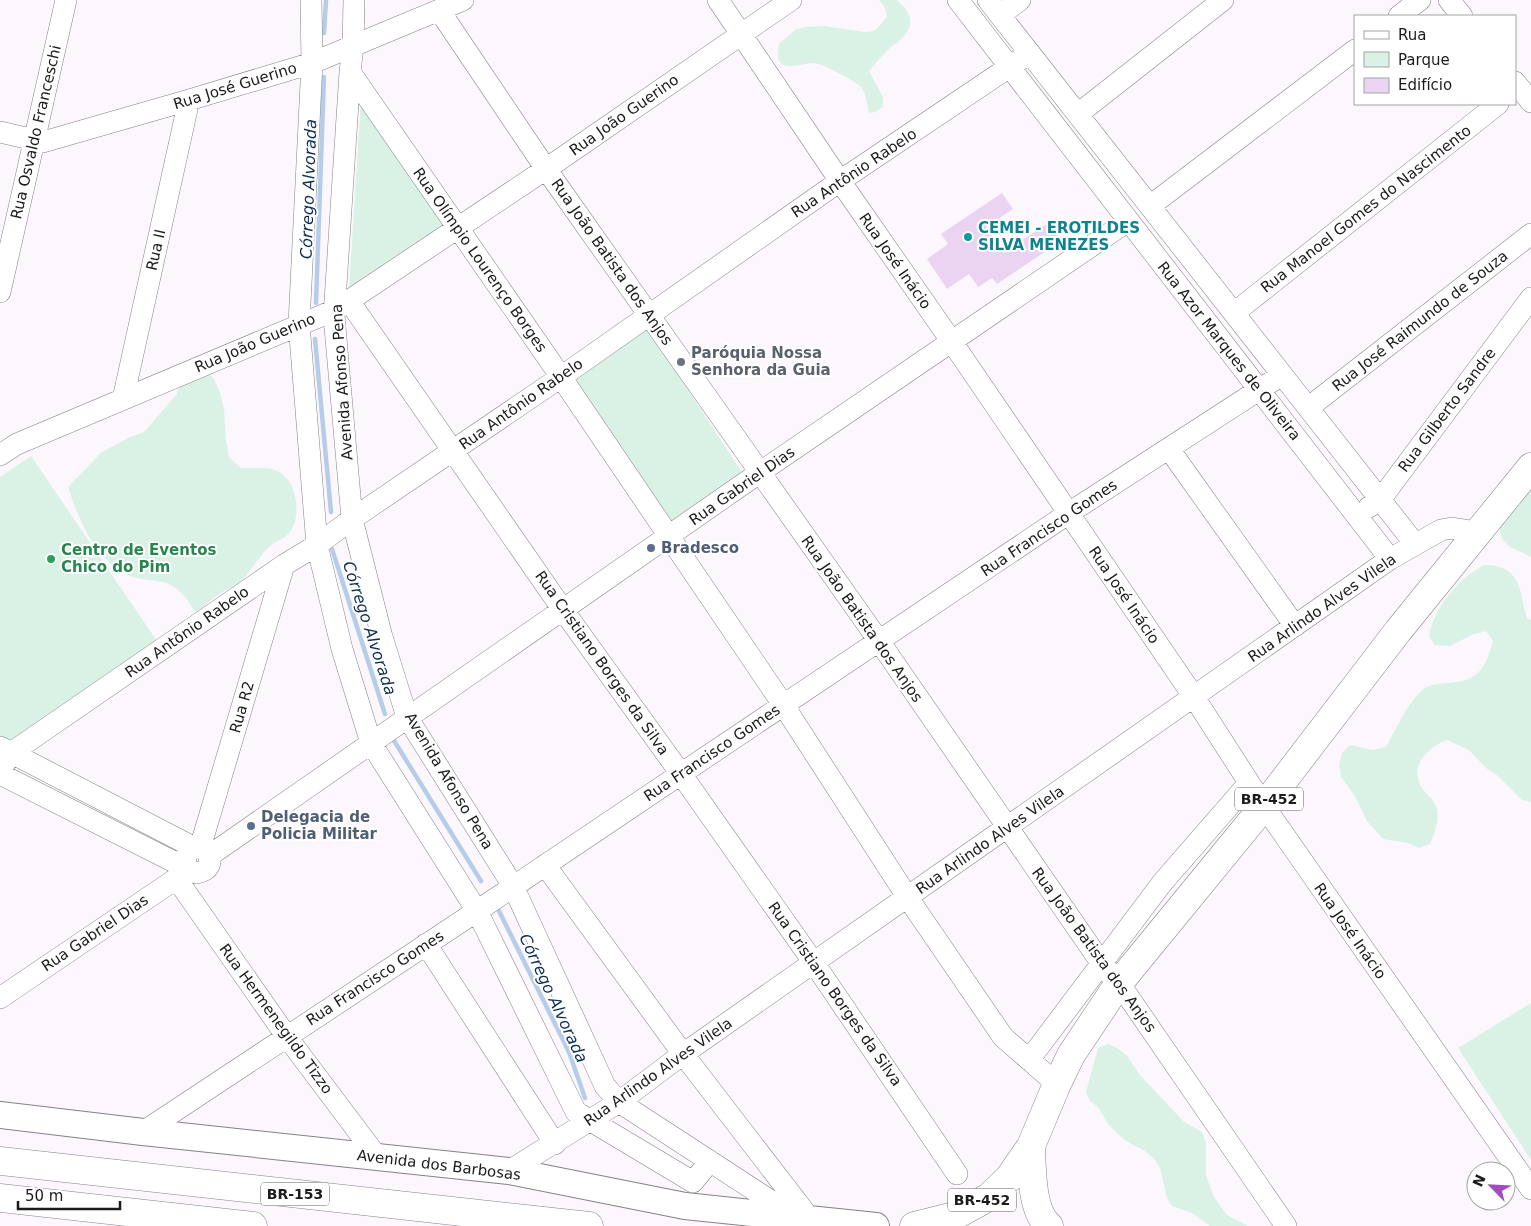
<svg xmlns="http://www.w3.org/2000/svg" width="1531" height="1226" font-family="'DejaVu Sans',sans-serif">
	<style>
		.green { fill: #d9f2e5 }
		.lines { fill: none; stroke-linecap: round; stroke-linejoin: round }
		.stream { stroke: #b6cde9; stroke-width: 4.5 }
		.building { fill: #ebd4f1 }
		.minor-casing { stroke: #858186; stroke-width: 22 }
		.major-casing { stroke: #858186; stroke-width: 28 }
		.highway-casing { stroke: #858186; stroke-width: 29 }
		.minor { stroke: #fff; stroke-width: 21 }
		.major { stroke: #fff; stroke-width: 26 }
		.highway { stroke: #fff; stroke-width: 28 }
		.culture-dot { fill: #0f9aa8; stroke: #fff; stroke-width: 2 }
		.worship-dot { fill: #6b7280; stroke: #fff; stroke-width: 2 }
		.service-dot { fill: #5c6f8a; stroke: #fff; stroke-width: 2 }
		.leisure-dot { fill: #2e9e5b; stroke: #fff; stroke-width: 2 }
		.labels { text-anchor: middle; stroke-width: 4; stroke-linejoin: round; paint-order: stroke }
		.shield { fill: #fff; stroke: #605f60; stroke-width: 1 }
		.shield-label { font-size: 14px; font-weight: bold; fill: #1c1a1c }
		.street-label { font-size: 15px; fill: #1c1a1c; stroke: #fff }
		.culture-label { font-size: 15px; font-weight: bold; fill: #0d838f; stroke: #fff; text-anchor: start }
		.worship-label { font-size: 15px; font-weight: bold; fill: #5b616d; stroke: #fff; text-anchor: start }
		.service-label { font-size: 15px; font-weight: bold; fill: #4e5e75; stroke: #fff; text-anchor: start }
		.leisure-label { font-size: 15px; font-weight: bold; fill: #27864d; stroke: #fff; text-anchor: start }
		.water-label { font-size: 16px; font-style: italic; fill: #0d2d52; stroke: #fff }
	</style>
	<rect width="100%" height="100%" fill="#fcf7fd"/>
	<path class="green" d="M879,0H897C912,13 916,25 900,40C898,43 894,44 891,47C883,54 876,63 869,71L883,97V107L875,112L869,113C867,104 866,94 861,87C856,81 827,67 819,64C804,59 772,81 779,44L795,30L805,27L824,26L864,32L874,31L881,24L887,17L885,8Z
		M361,100L447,225L349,289Z
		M647,327L743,474L668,523L573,381Z
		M190,365L204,368L214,379L220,393L224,409L226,441L229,457L241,468C265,468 282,464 293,489C298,503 299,526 286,536C279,541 273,543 267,549C257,559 251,572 240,582C236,586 229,588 224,591C214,597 205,605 196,613C188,600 179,586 163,582C153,580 143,580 133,577C96,563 79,521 68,487L102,452L130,437L144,432L176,395Z
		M31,456L157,641L10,742L0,737V477Z
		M1531,486V557L1510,547L1502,539L1499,525Z
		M1484,565C1521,565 1519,589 1527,618L1531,620V802L1522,800L1498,776L1486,768L1469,750L1447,740C1430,746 1410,764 1420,784C1423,792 1433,798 1436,806C1440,818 1435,833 1430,844L1419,848L1408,843L1383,839L1367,821L1355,796L1341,777L1339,765L1342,753L1350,745L1373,750L1386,747C1396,730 1408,701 1424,689C1431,684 1439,684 1446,683C1477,682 1485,670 1493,641L1486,631L1474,634L1450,646L1435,645L1429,636C1434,607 1458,579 1484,565Z
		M1531,1003V1160L1458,1048Z
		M1109,1044L1119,1049L1127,1056L1140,1075L1184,1122L1202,1132L1206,1143V1176L1214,1197L1227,1215L1248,1226H1210L1192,1213L1172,1206L1167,1198L1160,1168L1154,1159L1145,1151L1126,1141L1117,1133L1108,1124L1098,1107L1090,1101L1086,1092L1098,1048Z"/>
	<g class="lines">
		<path class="stream" d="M324,33L326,0
			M316,303L324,77
			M315,339L331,512
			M332,549L385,714
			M393,739L481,881
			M498,909L569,1052L585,1098"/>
	</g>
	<path class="building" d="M1002,193L1013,209L986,227L1003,253L1048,223L1061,241L997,284L992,278L978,287L969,274L947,289L927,259L948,244L941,234Z"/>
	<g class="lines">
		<g class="minor-casing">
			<path id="minor" d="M311,0L312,63L299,324L317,545L342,649L371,743L477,911L576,1112L693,1182L710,1161
				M354,0L353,46L350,72L334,316L352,519L382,637L407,717L513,886L605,1086L619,1102L797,1218
				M718,0L840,181L952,342L1194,697L1264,806L1531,1189
				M958,0L1390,559
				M988,0L1415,544
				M1449,0L1462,16
				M439,10L546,169L879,641L1102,964L1119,983L1286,1226
				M1000,15L1020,0
				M1399,16L1420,0
				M350,72L561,377L784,706L908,898L1003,1037L1057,1084
				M1515,82L1531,102
				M1078,114L1223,0
				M0,132L43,142L189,100L312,63L463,0
				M1150,206L1355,50
				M0,292L66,0
				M349,301L563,610L681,774L814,963L957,1174
				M1234,313L1498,104
				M123,399L189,100
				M1308,408L1531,234
				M1169,449L1295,626
				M0,455L17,444L335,310L546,169L791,0
				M1369,507L1380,500L1531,298
				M0,747L195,848
				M0,771L11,753L284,565L317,545L352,519L561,377L840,181L1030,53
				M0,774L196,873C225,869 202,835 188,853C184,858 185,863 187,868
				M200,848L284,565
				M209,856L759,473L1128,221
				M545,865L683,1054L810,1219
				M176,878L287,1037L378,1158
				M426,944L555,1144
				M0,998L186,872
				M1029,1060L1162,883L1249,783
				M143,1132L477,911L1069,513L1282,375
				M509,1171L619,1102L683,1054L1390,559L1441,530L1452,528L1477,532"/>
		</g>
		<g class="major-casing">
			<path id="major" d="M0,1115L143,1132L509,1171L685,1206L876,1226"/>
		</g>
		<g class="highway-casing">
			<path id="highway" d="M1031,1146C1032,1169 1031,1211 1049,1226
				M0,1161L589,1226
				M0,1198L253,1226
				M914,1226L954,1216L989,1197L1009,1178L1031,1146L1057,1084L1071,1055L1119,983L1264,806L1398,631L1531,467"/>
		</g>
		<use href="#minor" class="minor"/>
		<use href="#major" class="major"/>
		<use href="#highway" class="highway"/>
	</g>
	<circle class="culture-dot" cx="968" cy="237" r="5"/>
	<circle class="worship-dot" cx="681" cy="362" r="5"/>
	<g class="service-dot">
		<circle cx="651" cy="548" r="5"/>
		<circle cx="251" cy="826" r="5"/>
	</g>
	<circle class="leisure-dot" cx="51" cy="559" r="5"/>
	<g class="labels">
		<g class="shield">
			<rect x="1235" y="787.5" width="68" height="23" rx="4"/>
			<rect x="261" y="1182.5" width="68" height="23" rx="4"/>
			<rect x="948" y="1188.5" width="68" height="23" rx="4"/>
		</g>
		<g class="shield-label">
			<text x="1269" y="804">BR-452</text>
			<text x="295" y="1199">BR-153</text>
			<text x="982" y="1205">BR-452</text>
		</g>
		<g class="street-label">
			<text transform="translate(235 86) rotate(-17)" y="5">Rua José Guerino</text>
			<text transform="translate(624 115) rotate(-35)" y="5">Rua João Guerino</text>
			<text transform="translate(36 132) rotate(-77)" y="5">Rua Osvaldo Franceschi</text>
			<text transform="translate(854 173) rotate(-34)" y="5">Rua Antônio Rabelo</text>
			<text transform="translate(1366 209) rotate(-38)" y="5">Rua Manoel Gomes do Nascimento</text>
			<text transform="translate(156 250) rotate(-77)" y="5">Rua II</text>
			<text transform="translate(480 260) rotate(55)" y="5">Rua Olímpio Lourenço Borges</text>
			<text transform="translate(895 261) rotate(55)" y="5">Rua José Inácio</text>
			<text transform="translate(612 262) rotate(55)" y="5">Rua João Batista dos Anjos</text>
			<text transform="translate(1420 321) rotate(-38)" y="5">Rua José Raimundo de Souza</text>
			<text transform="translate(255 343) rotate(-23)" y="5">Rua João Guerino</text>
			<text transform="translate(1229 351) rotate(52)" y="5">Rua Azor Marques de Oliveira</text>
			<text transform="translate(342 382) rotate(-94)" y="5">Avenida Afonso Pena</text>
			<text transform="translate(521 404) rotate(-35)" y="5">Rua Antônio Rabelo</text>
			<text transform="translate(1447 410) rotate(-53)" y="5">Rua Gilberto Sandre</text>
			<text transform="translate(742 486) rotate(-35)" y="5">Rua Gabriel Dias</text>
			<text transform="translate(1049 528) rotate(-34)" y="5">Rua Francisco Gomes</text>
			<text transform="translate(1124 595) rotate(56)" y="5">Rua José Inácio</text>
			<text transform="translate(1322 608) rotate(-35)" y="5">Rua Arlindo Alves Vilela</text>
			<text transform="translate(862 619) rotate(55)" y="5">Rua João Batista dos Anjos</text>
			<text transform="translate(187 632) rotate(-35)" y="5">Rua Antônio Rabelo</text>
			<text transform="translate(602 663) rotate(55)" y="5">Rua Cristiano Borges da Silva</text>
			<text transform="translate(242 707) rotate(-74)" y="5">Rua R2</text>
			<text transform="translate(712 753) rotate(-34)" y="5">Rua Francisco Gomes</text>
			<text transform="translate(449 781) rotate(59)" y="5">Avenida Afonso Pena</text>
			<text transform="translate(990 840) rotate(-35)" y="5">Rua Arlindo Alves Vilela</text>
			<text transform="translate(1350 931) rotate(55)" y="5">Rua José Inácio</text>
			<text transform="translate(95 933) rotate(-34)" y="5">Rua Gabriel Dias</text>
			<text transform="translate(1094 950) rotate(54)" y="5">Rua João Batista dos Anjos</text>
			<text transform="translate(375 978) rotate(-33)" y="5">Rua Francisco Gomes</text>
			<text transform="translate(835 994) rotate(55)" y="5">Rua Cristiano Borges da Silva</text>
			<text transform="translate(276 1019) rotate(54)" y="5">Rua Hermenegildo Tizzo</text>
			<text transform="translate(658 1072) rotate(-35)" y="5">Rua Arlindo Alves Vilela</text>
			<text transform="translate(439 1165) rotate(7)" y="5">Avenida dos Barbosas</text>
		</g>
		<g class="culture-label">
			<text x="978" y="233">CEMEI - EROTILDES<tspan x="978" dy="17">SILVA MENEZES</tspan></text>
		</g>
		<g class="worship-label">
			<text x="691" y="358">Paróquia Nossa<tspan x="691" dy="17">Senhora da Guia</tspan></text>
		</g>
		<g class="service-label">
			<text x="661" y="553">Bradesco</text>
			<text x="261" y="822">Delegacia de<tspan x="261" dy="17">Policia Militar</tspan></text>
		</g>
		<g class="leisure-label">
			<text x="61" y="555">Centro de Eventos<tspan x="61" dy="17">Chico do Pim</tspan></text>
		</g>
		<g class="water-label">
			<text transform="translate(308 189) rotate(-88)" y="6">Córrego Alvorada</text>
			<text transform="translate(370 628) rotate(72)" y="6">Córrego Alvorada</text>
			<text transform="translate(554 998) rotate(65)" y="6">Córrego Alvorada</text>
		</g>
	</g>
	<rect x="1354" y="15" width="162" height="90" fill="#ffffff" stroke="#a4a3a4"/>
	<rect x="1364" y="31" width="25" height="8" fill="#ffffff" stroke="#a4a3a4"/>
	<text x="1398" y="40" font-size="15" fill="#1c1a1c">Rua</text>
	<rect x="1364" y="52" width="25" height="15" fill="#d9f2e5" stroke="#a4a3a4"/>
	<text x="1398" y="65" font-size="15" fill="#1c1a1c">Parque</text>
	<rect x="1364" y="78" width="25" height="15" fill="#ebd4f1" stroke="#a4a3a4"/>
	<text x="1398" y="90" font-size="15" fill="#1c1a1c">Edifício</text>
	<g transform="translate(1491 1186) rotate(294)"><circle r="24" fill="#ffffff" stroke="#a4a3a4"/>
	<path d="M0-4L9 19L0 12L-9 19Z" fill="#a14dbb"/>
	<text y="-8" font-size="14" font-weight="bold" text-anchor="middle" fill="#1c1a1c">N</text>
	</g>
	<path d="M18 1201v8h102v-8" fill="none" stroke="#1c1a1c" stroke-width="2.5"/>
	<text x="25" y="1201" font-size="15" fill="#1c1a1c" stroke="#ffffff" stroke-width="4" paint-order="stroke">50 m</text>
</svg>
